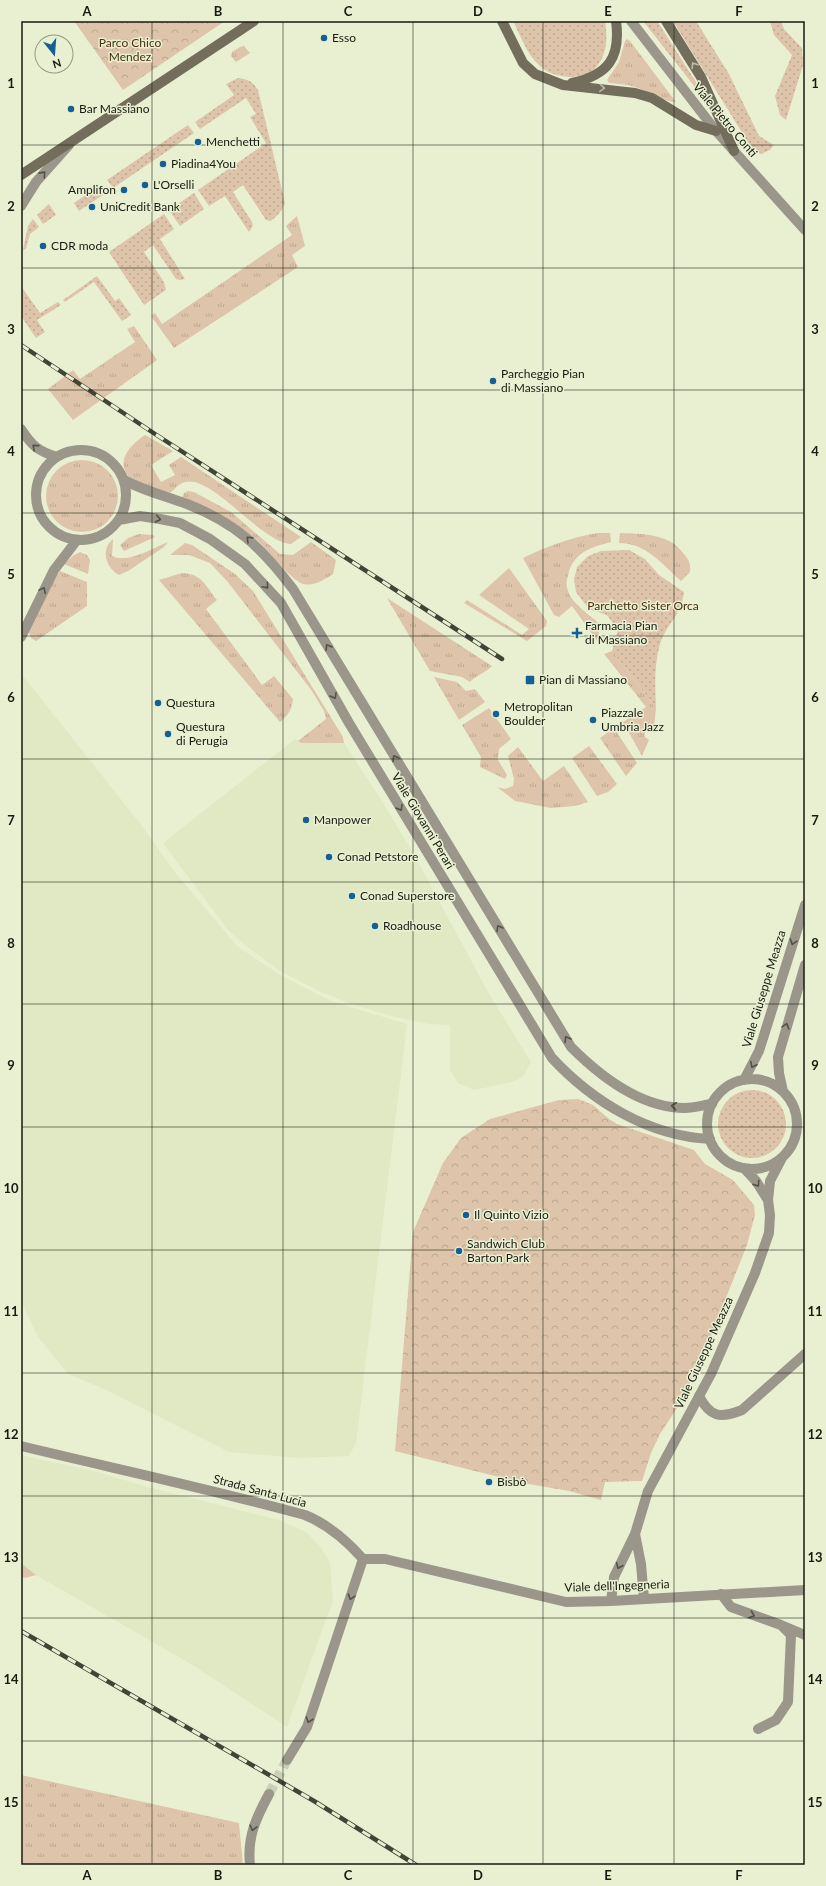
<svg xmlns="http://www.w3.org/2000/svg" width="826" height="1886" font-family="Lato,sans-serif">
	<style>
		.built { fill: #e0e9c3 }
		.grass { fill: url(#grass-tufts) }
		.forest { fill: url(#forest-crowns) }
		.garden { fill: url(#garden-dots) }
		.lines { fill: none; stroke-linecap: round; stroke-linejoin: round }
		.tertiary-tunnel { stroke: #cad0b5; stroke-width: 10; stroke-dasharray: 10 5; stroke-linecap: butt }
		.minor { stroke: #9a968a; stroke-width: 10 }
		.tertiary { stroke: #9a968a; stroke-width: 10 }
		.secondary { stroke: #736d5c; stroke-width: 10 }
		.rail-casing { stroke: #424536; stroke-width: 4.5 }
		.rail { stroke: #e9f0d2; stroke-width: 3; stroke-dasharray: 9; stroke-linecap: butt }
		.oneway { stroke: #babca3 }
		.oneway2 { stroke: #525246 }
		.grid { fill: none; stroke: #181a0f; stroke-width: 1; stroke-opacity: 0.55 }
		.poi-dot { fill: #146093; stroke: #e9f0d2; stroke-width: 1.5 }
		.labels { text-anchor: middle; stroke-width: 3; stroke-linejoin: round; paint-order: stroke }
		.poi-label { font-size: 12px; fill: #181a0f; stroke: #e9f0d2; text-anchor: start }
		.park-label { font-size: 12px; fill: #492e0d; stroke: #e9f0d2 }
		.street-label { font-size: 12px; fill: #181a0f; stroke: #e9f0d2 }
		.neatline { fill: none; stroke: #181a0f; stroke-width: 1.5 }
		.grid-label { font-size: 13px; text-anchor: middle; font-weight: bold; fill: #181a0f }
	</style>
	<defs>
		<pattern id="grass-tufts" width="24" height="20" patternUnits="userSpaceOnUse"><rect width="24" height="20" fill="#dec4aa"/><path d="M3 7l-1-3M5 7V3M7 7l1-3M15 17l-1-3M17 17v-4M19 17l1-3" fill="none" stroke="#bea891"/></pattern>
		<pattern id="forest-crowns" width="20" height="18" patternUnits="userSpaceOnUse"><rect width="20" height="18" fill="#dec4aa"/><path d="M2 6a3 3 0 1 1 6 0M12 15a3 3 0 1 1 6 0" fill="none" stroke="#bea891"/></pattern>
		<pattern id="garden-dots" width="8" height="8" patternUnits="userSpaceOnUse"><rect width="8" height="8" fill="#dec4aa"/><path d="M2 2h.1M6 6h.1" fill="none" stroke="#bea891" stroke-width="1.8" stroke-linecap="round"/></pattern>
	</defs>
	<rect width="100%" height="100%" fill="#e9f0d2"/>
	<path class="built" d="M24,677L142,826L173,870L238,947L282,976L331,1001L407,1024L356,1443L349,1456L300,1458L229,1452L104,1389L68,1374L38,1337L21,1301V679Z
		M295,739L301,743H344L382,801L416,858L488,992L531,1062L523,1077L512,1082L474,1090L458,1083L450,1070V1025L429,1024L391,1016L351,1004L319,991L280,971L246,946L227,929L163,843Z
		M21,1455L98,1472L144,1486L279,1520L306,1532L320,1546L330,1562L333,1601L287,1727L191,1664L36,1575L21,1563Z"/>
	<path class="grass" d="M627,39L630,41L676,102C667,103 643,89 632,86C624,84 617,84 609,83L607,80L619,62L625,41Z
		M244,46L250,53L236,62L231,56L232,52L240,47Z
		M297,216L305,246L292,255L298,267L174,348L151,316L155,313L162,324L292,235L286,226Z
		M134,326L157,360L73,420L48,389L73,370L80,379L135,342L127,329Z
		M145,435L173,451L151,465L161,482L175,475L169,465L181,457L301,537L291,544C260,542 213,475 185,482C179,483 174,490 170,493C160,491 145,489 137,484C112,466 126,448 145,435Z
		M46 496a36 36 0 1 1 72 0a36 36 0 1 1-72 0Z
		M188,491L194,492L231,512L280,554L293,555L311,542L336,560L333,574C324,580 310,589 299,582C286,574 271,554 260,543C237,522 209,511 182,498L184,493Z
		M597,533H610L611,542C591,547 572,553 568,576C566,581 566,586 568,591C571,603 591,616 600,624L598,642L572,606L559,617L554,615L523,558C547,546 570,538 597,533Z
		M620,533C642,534 669,533 683,553C689,560 691,563 690,572L681,581C662,564 646,543 619,543Z
		M139,534L153,535L155,537L124,551L120,545L128,538Z
		M113,539L112,556C128,564 153,548 168,542L164,547L128,571L119,575C106,568 100,550 113,539Z
		M185,543L192,545L235,574L253,591L343,737L344,743H301L298,741L326,719L324,711L312,691L227,581L210,563L189,555H170Z
		M80,552L87,555L90,560L88,574L64,564L74,555Z
		M509,568L547,621L546,626L527,641L464,603L467,600L522,635L529,629L479,595Z
		M60,571L87,582V606L36,641L31,638L29,632L49,586Z
		M182,573C202,574 205,585 217,600L206,609L262,685L274,676L293,699C292,709 288,716 280,722L159,580Z
		M387,598L492,666C485,673 477,675 470,682L462,677L430,671Z
		M612,651L656,708L654,728L648,727L644,736L649,740L642,756L623,722L646,707L604,654Z
		M434,677L457,682L466,691L475,689L485,702L459,720Z
		M489,708L511,739L499,749L498,760L507,775L505,779L480,767L481,757L462,725Z
		M614,728L637,763L626,776L600,738Z
		M589,746L617,784L608,792L597,796L572,758Z
		M518,747L543,781L564,766L588,802L575,806L551,808L515,801L497,787L505,789L513,786L514,779L508,756Z
		M21,1563L36,1575L25,1578L21,1576Z
		M21,1775L239,1823L243,1865H21Z"/>
	<path class="forest" d="M74,21H225L123,90Z
		M578,1099L593,1105L609,1119L617,1124L694,1150L705,1164L733,1180L754,1205L755,1215L747,1245L707,1346L681,1402L660,1434L651,1453L642,1481L605,1482L601,1500L569,1491L523,1483L395,1451L413,1232L443,1163L461,1138L490,1119L559,1100Z"/>
	<path class="garden" d="M513,21H605C610,49 602,79 568,77C558,76 547,73 540,66C526,54 521,36 513,21Z
		M643,21H657L703,93L706,101Z
		M673,21H696L729,74L759,136L774,145L770,150L761,154L754,152Z
		M770,21H781L784,29L802,48L803,65L786,120L780,115L775,96L792,55L774,35Z
		M238,78C248,79 253,82 258,90L285,203C282,211 277,216 271,221L266,220L243,185L233,192L252,222L253,226L249,232L225,196L209,206L198,190L266,143L250,117L256,114L246,98L200,129L195,122L234,95L226,84Z
		M188,125L194,133L113,188L107,180Z
		M100,185L106,193L79,211L74,203Z
		M194,193L204,209L180,226L169,210Z
		M49,204L56,215L43,224L37,215Z
		M164,214L174,229L160,239L185,279L180,280L176,279L153,245L144,252L164,282L166,290L144,305L109,252Z
		M33,219L39,227L30,234L26,249L23,250L28,226Z
		M97,276L115,301L119,298L131,315L122,321L94,282L65,302L63,300Z
		M21,286L40,313L58,302L61,305L37,320L45,332L36,338L21,316Z
		M629,550L645,559L659,575L684,592C681,617 666,624 660,644C654,665 655,687 656,708L612,651L618,630L607,615L589,609L576,592L574,579L577,567L588,556L601,551Z
		M718 1124a34 34 0 1 1 68 0a34 34 0 1 1-68 0Z"/>
	<g class="lines">
		<path class="tertiary-tunnel" d="M269,1794L287,1760"/>
		<path class="minor" d="M21,206L36,182L69,145
			M21,429C32,446 38,451 57,457
			M36 495a45 45 0 1 1 90 0a45 45 0 1 1-90 0Z
			M124,480C144,491 166,496 187,504C236,523 262,548 293,589L571,1047C600,1076 641,1108 685,1108C694,1108 704,1105 712,1104
			M119,520L140,516L160,519L180,523L210,539L245,564L281,603L349,723L552,1058C593,1102 649,1136 710,1139
			M21,637L54,570L77,540
			M699,1396C710,1417 720,1419 742,1410L805,1354
			M21,1446C116,1469 211,1489 305,1515C327,1524 348,1542 363,1559
			M721,1594L731,1607L781,1625L805,1635
			M758,1729L776,1720L788,1702L791,1635L781,1625"/>
		<path class="tertiary" d="M631,21L716,131L805,230
			M707 1124a45 45 0 1 1 90 0a45 45 0 1 1-90 0Z
			M744,1080L759,1051L805,905
			M783,1091L779,1073L778,1057L805,965
			M744,1168L756,1181L768,1200
			M635,1534L641,1564L644,1599
			M611,1601L614,1577L635,1534L648,1491L711,1374L755,1273L769,1233L770,1215L768,1200L770,1181L782,1158
			M287,1760L307,1727L363,1559H385L566,1602L611,1601L805,1590
			M250,1865C247,1837 256,1818 269,1794"/>
		<path class="secondary" d="M502,21L523,63L535,74L563,85L635,93L652,98L696,125L716,131
			M666,21L701,77L734,151
			M572,83C608,75 621,58 616,21
			M21,175L254,21"/>
		<g class="rail-casing">
			<path id="rail" d="M21,345L155,434L502,659
				M21,1631L314,1801L416,1865"/>
		</g>
		<use href="#rail" class="rail"/>
	</g>
	<defs><path id="oneway-chevron" d="M-2-3.5L2.5 0L-2 3.5" fill="none" stroke-width="1.6" stroke-linecap="round" stroke-linejoin="round"/></defs>
	<g class="oneway">
		<use href="#oneway-chevron" transform="translate(694 65) rotate(-122)"/>
		<use href="#oneway-chevron" transform="translate(602 88) rotate(4)"/>
	</g>
	<g class="oneway2">
		<use href="#oneway-chevron" transform="translate(43 174) rotate(-48)"/>
		<use href="#oneway-chevron" transform="translate(35 447) rotate(-140)"/>
		<use href="#oneway-chevron" transform="translate(158 519) rotate(11)"/>
		<use href="#oneway-chevron" transform="translate(249 539) rotate(-136)"/>
		<use href="#oneway-chevron" transform="translate(266 586) rotate(49)"/>
		<use href="#oneway-chevron" transform="translate(43 590) rotate(-62)"/>
		<use href="#oneway-chevron" transform="translate(328 647) rotate(-121)"/>
		<use href="#oneway-chevron" transform="translate(334 696) rotate(60)"/>
		<use href="#oneway-chevron" transform="translate(395 758) rotate(-121)"/>
		<use href="#oneway-chevron" transform="translate(400 808) rotate(59)"/>
		<use href="#oneway-chevron" transform="translate(499 928) rotate(-121)"/>
		<use href="#oneway-chevron" transform="translate(793 942) rotate(108)"/>
		<use href="#oneway-chevron" transform="translate(786 1026) rotate(-73)"/>
		<use href="#oneway-chevron" transform="translate(567 1039) rotate(-121)"/>
		<use href="#oneway-chevron" transform="translate(753 1065) rotate(117)"/>
		<use href="#oneway-chevron" transform="translate(674 1106) rotate(-173)"/>
		<use href="#oneway-chevron" transform="translate(757 1184) rotate(55)"/>
		<use href="#oneway-chevron" transform="translate(619 1566) rotate(113)"/>
		<use href="#oneway-chevron" transform="translate(351 1597) rotate(108)"/>
		<use href="#oneway-chevron" transform="translate(752 1615) rotate(19)"/>
		<use href="#oneway-chevron" transform="translate(309 1720) rotate(109)"/>
		<use href="#oneway-chevron" transform="translate(253 1828) rotate(104)"/>
	</g>
	<path class="grid" d="M152,21V1865M283,21V1865M413,21V1865M543,21V1865M674,21V1865M21,145H805M21,268H805M21,390H805M21,513H805M21,636H805M21,759H805M21,882H805M21,1004H805M21,1127H805M21,1250H805M21,1373H805M21,1496H805M21,1618H805M21,1741H805"/>
	<g class="poi-dot">
		<circle cx="324" cy="38" r="4"/>
		<circle cx="71" cy="109" r="4"/>
		<circle cx="198" cy="142" r="4"/>
		<circle cx="163" cy="164" r="4"/>
		<circle cx="145" cy="185" r="4"/>
		<circle cx="124" cy="190" r="4"/>
		<circle cx="92" cy="207" r="4"/>
		<circle cx="43" cy="246" r="4"/>
		<circle cx="493" cy="381" r="4"/>
		<path d="M575 627h4v4h4v4h-4v4h-4v-4h-4v-4h4z"/>
		<rect x="525" y="675" width="10" height="10" rx="2"/>
		<circle cx="158" cy="703" r="4"/>
		<circle cx="496" cy="714" r="4"/>
		<circle cx="593" cy="720" r="4"/>
		<circle cx="168" cy="734" r="4"/>
		<circle cx="306" cy="820" r="4"/>
		<circle cx="329" cy="857" r="4"/>
		<circle cx="352" cy="896" r="4"/>
		<circle cx="375" cy="926" r="4"/>
		<circle cx="466" cy="1215" r="4"/>
		<circle cx="459" cy="1251" r="4"/>
		<circle cx="489" cy="1482" r="4"/>
	</g>
	<g class="labels">
		<g class="poi-label">
			<text x="332" y="42">Esso</text>
			<text x="79" y="113">Bar Massiano</text>
			<text x="206" y="146">Menchetti</text>
			<text x="171" y="168">Piadina4You</text>
			<text x="153" y="189">L'Orselli</text>
			<text x="116" y="194" text-anchor="end">Amplifon</text>
			<text x="100" y="211">UniCredit Bank</text>
			<text x="51" y="250">CDR moda</text>
			<text x="501" y="378">Parcheggio Pian<tspan x="501" dy="14">di Massiano</tspan></text>
			<text x="585" y="630">Farmacia Pian<tspan x="585" dy="14">di Massiano</tspan></text>
			<text x="539" y="684">Pian di Massiano</text>
			<text x="166" y="707">Questura</text>
			<text x="504" y="711">Metropolitan<tspan x="504" dy="14">Boulder</tspan></text>
			<text x="601" y="717">Piazzale<tspan x="601" dy="14">Umbria Jazz</tspan></text>
			<text x="176" y="731">Questura<tspan x="176" dy="14">di Perugia</tspan></text>
			<text x="314" y="824">Manpower</text>
			<text x="337" y="861">Conad Petstore</text>
			<text x="360" y="900">Conad Superstore</text>
			<text x="383" y="930">Roadhouse</text>
			<text x="474" y="1219">Il Quinto Vizio</text>
			<text x="467" y="1248">Sandwich Club<tspan x="467" dy="14">Barton Park</tspan></text>
			<text x="497" y="1486">Bisbò</text>
		</g>
		<g class="park-label">
			<text x="130" y="47">Parco Chico<tspan x="130" dy="14">Mendez</tspan></text>
			<text x="643" y="610">Parchetto Sister Orca</text>
		</g>
		<g class="street-label">
			<text transform="translate(725 120) rotate(50)" y="4">Viale Pietro Conti</text>
			<text transform="translate(423 821) rotate(59)" y="4">Viale Giovanni Perari</text>
			<text transform="translate(764 989) rotate(-73)" y="4">Viale Giuseppe Meazza</text>
			<text transform="translate(704 1353) rotate(-65)" y="4">Viale Giuseppe Meazza</text>
			<text transform="translate(260 1491) rotate(15)" y="4">Strada Santa Lucia</text>
			<text transform="translate(617 1586) rotate(-2)" y="4">Viale dell'Ingegneria</text>
		</g>
	</g>
	<rect width="826" height="1886" fill="none" stroke="#e9f0d2" stroke-width="44"/>
	<g transform="translate(54 54) rotate(163)"><circle r="19" fill="#e9f0d2" stroke="#959a84"/>
	<path d="M0-3L7 15L0 10L-7 15Z" fill="#146093"/>
	<text y="-6" font-size="11" font-weight="bold" text-anchor="middle" fill="#181a0f">N</text>
	</g>
	<rect x="22" y="22" width="782" height="1842" class="neatline"/>
	<g class="grid-label">
		<text x="87" y="16">A</text>
		<text x="218" y="16">B</text>
		<text x="348" y="16">C</text>
		<text x="478" y="16">D</text>
		<text x="608" y="16">E</text>
		<text x="739" y="16">F</text>
		<text x="11" y="88">1</text>
		<text x="815" y="88">1</text>
		<text x="11" y="211">2</text>
		<text x="815" y="211">2</text>
		<text x="11" y="334">3</text>
		<text x="815" y="334">3</text>
		<text x="11" y="456">4</text>
		<text x="815" y="456">4</text>
		<text x="11" y="579">5</text>
		<text x="815" y="579">5</text>
		<text x="11" y="702">6</text>
		<text x="815" y="702">6</text>
		<text x="11" y="825">7</text>
		<text x="815" y="825">7</text>
		<text x="11" y="948">8</text>
		<text x="815" y="948">8</text>
		<text x="11" y="1070">9</text>
		<text x="815" y="1070">9</text>
		<text x="11" y="1193">10</text>
		<text x="815" y="1193">10</text>
		<text x="11" y="1316">11</text>
		<text x="815" y="1316">11</text>
		<text x="11" y="1439">12</text>
		<text x="815" y="1439">12</text>
		<text x="11" y="1562">13</text>
		<text x="815" y="1562">13</text>
		<text x="11" y="1684">14</text>
		<text x="815" y="1684">14</text>
		<text x="11" y="1807">15</text>
		<text x="815" y="1807">15</text>
		<text x="87" y="1880">A</text>
		<text x="218" y="1880">B</text>
		<text x="348" y="1880">C</text>
		<text x="478" y="1880">D</text>
		<text x="608" y="1880">E</text>
		<text x="739" y="1880">F</text>
	</g>
</svg>
